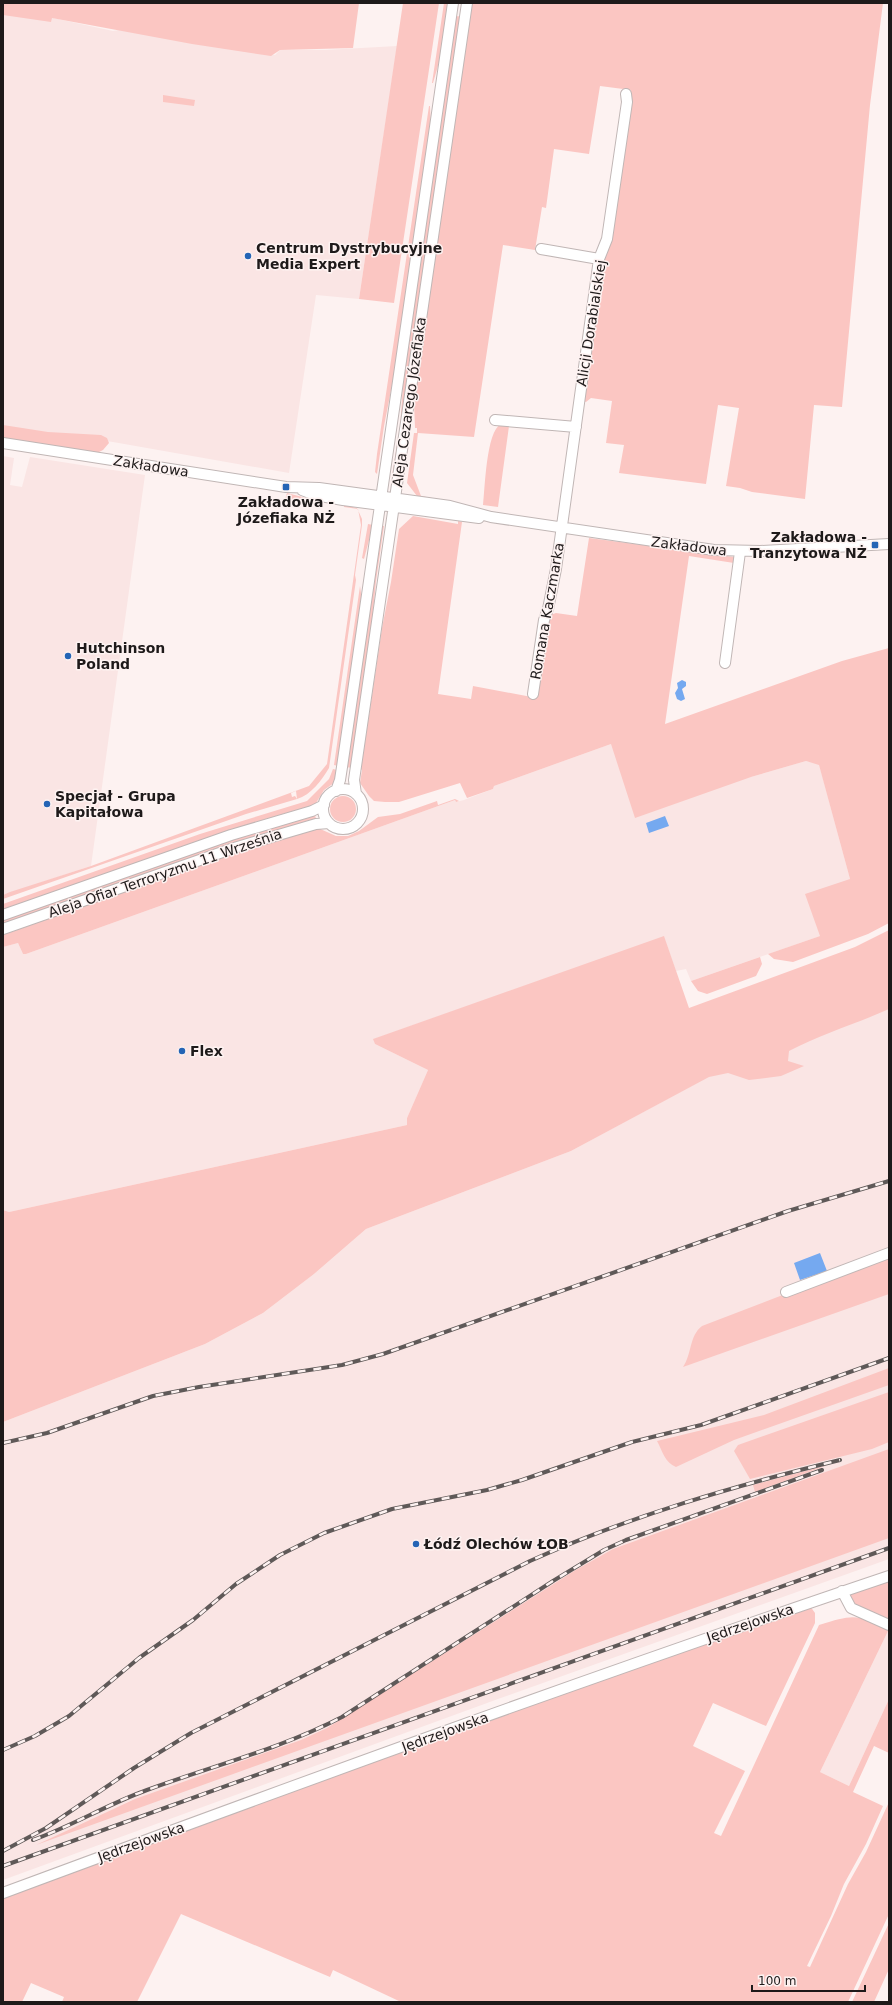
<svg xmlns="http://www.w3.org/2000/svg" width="892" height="2005" font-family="'DejaVu Sans',sans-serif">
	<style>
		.built { fill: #fae5e4 }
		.green { fill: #fbc6c2 }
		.water { fill: #75a9f0 }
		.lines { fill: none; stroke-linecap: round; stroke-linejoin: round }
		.minor-casing { stroke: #c0b6b5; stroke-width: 12 }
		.minor { stroke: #fff; stroke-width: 10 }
		.rail-casing { stroke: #5f5958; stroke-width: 4 }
		.rail { stroke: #fdf2f1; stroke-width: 2.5; stroke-dasharray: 8; stroke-linecap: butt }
		.poi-dot { fill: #2464b5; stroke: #fdf2f1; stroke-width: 1.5 }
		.labels { text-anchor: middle; stroke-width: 3; stroke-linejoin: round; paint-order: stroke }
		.poi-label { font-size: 14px; font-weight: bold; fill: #1e1a1a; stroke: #fdf2f1; text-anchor: start }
		.street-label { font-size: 14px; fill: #1e1a1a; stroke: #fdf2f1 }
	</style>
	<rect width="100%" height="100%" fill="#fdf2f1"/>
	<path class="built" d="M3,7L113,31L120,30L275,55L280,50H325L397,46L359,299L316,295L289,473L113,442L3,426Z
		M3,456L14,458L10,485L22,487L30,457L145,475L91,866L3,895Z
		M611,744L751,777L806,761L819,764L850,879L820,936L691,981L686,969L676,971L664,937L374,1039L375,1044L428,1070L407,1118V1125L9,1212L3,1210V947L18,943L23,954H26L455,800L456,802L464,800L493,789L494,786Z
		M889,1002V1559L498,1699L3,1880V1422L205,1344L263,1313L314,1274L366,1229L571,1151L780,1038Z
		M889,1629V1699L849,1786L820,1772Z"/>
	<path class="green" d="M3,3H359L353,48L280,50L271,56L192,44L52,18L51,22L3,15Z
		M403,3H439L394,303L359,299Z
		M444,3H448L440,59L433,83H432Z
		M472,3H883L870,105L842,407L814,405L805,499L752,492L740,488L726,486L739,408L718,405L706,484L619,473L624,445L606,443L612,401L591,398L586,402L583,401L600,270L610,233L631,90L600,86L589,154L554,149L546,208L542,207L535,250L503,245L474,437L418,433L413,475L421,496L448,501L417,496L407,483L414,433H417V428H415L414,402Z
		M458,16L460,17L394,477L392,476L400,427L404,372L456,17Z
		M163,95L195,100L194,106L163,102Z
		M429,106H430L431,125L395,370L384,426L377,474L375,472L377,454Z
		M501,424L509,426L498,507L483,505C485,490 486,431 501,424Z
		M3,425L48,432L101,435L107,438L109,443L103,450L97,453L3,439Z
		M287,493L310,499V503L285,499Z
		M344,505L357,508L362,519V525L355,575L356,580L329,768C322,780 311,795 297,799L296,791L291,793L292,797L295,796L297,799L246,814L3,899V895L10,892L91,866L309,786L327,764L361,525L358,509L344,507Z
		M413,516L458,524V521L462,522L438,694L471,699L473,686L537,698L550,615L556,613L577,616L589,538L734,557V563L689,556L665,724L842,661L889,648V923L868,934L793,962L774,959L768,954L820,936L805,894L850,879L819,765L806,761L751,777L635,818L611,744L494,786L493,789L467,798L460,783L399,802H385L374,801L369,796L360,783L362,770L361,769L382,628L391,582L399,529Z
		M368,524L373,525L364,559L362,558Z
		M381,526H384L376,581L372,624L352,768L346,767Z
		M360,586L362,600L338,766L334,765Z
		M333,769L337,770L334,783L324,790L316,803L310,806L229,830L3,910V904L200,834L307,801L329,779Z
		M330 809a13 13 0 1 1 26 0a13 13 0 1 1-26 0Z
		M455,799L459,801L456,802L455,800L26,954H23L18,943L3,947V935L235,852L318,828L336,836H348L359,831L378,817L400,814L437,801L438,805Z
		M315,815L316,819L233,844L3,925V920L204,848Z
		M889,930V1009C856,1024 821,1034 789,1051L788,1061L804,1066L781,1076L749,1080L728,1073L709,1077L571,1151L366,1229L314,1274L263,1313L205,1344L3,1422V1210L9,1212L407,1125V1118L428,1070L375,1044L373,1039L664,936L689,1008L855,947Z
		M760,957L762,964L756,976L707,994L698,991L691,981Z
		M889,1254V1294L683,1367C692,1354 689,1336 702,1326Z
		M889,1368V1385L734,1440L676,1467C665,1463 662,1450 657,1441L764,1415Z
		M889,1392V1442L872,1449L750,1479L734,1451L738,1445Z
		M889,1449V1538L36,1845L135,1799L301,1740L327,1728L574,1571L613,1549Z
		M828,1465L755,1492L753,1485Z
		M889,1580V1623L857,1609L847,1595Z
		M810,1606L815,1613V1623L766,1726L713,1703L693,1746L745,1771L714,1833L721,1836L819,1625C854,1614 856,1614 889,1629L820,1772L849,1786L889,1699V1753L874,1746L853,1792L883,1806L866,1844L844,1884L831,1916L807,1966L810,1967L848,1884L866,1852L889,1802V1914L848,2002H401L333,1970L330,1977L181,1914L137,2002H62L64,1997L31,1983L22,2002H3V1897L473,1726Z
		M889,1923V1969L874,2002H852Z"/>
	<path class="water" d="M682,680L686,682V686L682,689L685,699L681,701L677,699L675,693L678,688L677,683Z
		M665,816L669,826L649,833L646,823Z
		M820,1253L827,1271L800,1280L794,1263Z"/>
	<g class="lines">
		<g class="minor-casing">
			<path id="minor" d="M541,249L599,259
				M495,420L576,427
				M3,443L286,487L319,488L414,501L450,506L491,517L714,550L760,551L889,544
				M302,490L315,495L343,500L479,518
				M725,663L740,552
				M533,694L544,620L548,609L556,569L599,259L607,239L627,102L626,94
				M323 809a20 20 0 1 1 40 0a20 20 0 1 1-40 0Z
				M336,791L340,780L342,767L453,3
				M356,794L354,780L467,3
				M3,915L231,835L312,811L324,805
				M3,929L234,848L316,824L329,823
				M786,1292L889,1253
				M842,1591L851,1608L889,1625
				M3,1893C297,1784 592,1676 889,1576"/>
		</g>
		<use href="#minor" class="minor"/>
		<g class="rail-casing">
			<path id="rail" d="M3,1443L47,1433L153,1396L199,1387L342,1365L383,1354L788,1211L889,1181
				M3,1750L35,1736L69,1716L139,1658L193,1620L236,1584L280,1555L324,1533L392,1509L487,1490L522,1480L632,1442L701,1425L889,1358
				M33,1840C72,1826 108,1804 147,1790C212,1766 280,1749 342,1717L553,1581L604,1550L626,1540L822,1470
				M3,1851L46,1828L134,1768L191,1733L530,1561C630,1516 734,1486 840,1460
				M3,1866L889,1548"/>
		</g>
		<use href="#rail" class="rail"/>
	</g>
	<g class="poi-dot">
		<circle cx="248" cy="256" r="4"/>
		<rect x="282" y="483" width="8" height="8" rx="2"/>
		<rect x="871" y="541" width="8" height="8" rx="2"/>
		<circle cx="68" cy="656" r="4"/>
		<circle cx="47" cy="804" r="4"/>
		<circle cx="182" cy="1051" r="4"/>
		<circle cx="416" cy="1544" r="4"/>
	</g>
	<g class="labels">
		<g class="poi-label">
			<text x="256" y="253">Centrum Dystrybucyjne<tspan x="256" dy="16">Media Expert</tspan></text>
			<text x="286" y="507" text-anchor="middle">Zakładowa -<tspan x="286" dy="16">Józefiaka NŻ</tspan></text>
			<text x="867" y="542" text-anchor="end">Zakładowa -<tspan x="867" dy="16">Tranzytowa NŻ</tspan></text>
			<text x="76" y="653">Hutchinson<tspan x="76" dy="16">Poland</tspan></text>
			<text x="55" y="801">Specjał - Grupa<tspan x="55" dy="16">Kapitałowa</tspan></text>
			<text x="190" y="1056">Flex</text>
			<text x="424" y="1549">Łódź Olechów ŁOB</text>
		</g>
		<g class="street-label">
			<text transform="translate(591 323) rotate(-81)" y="5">Alicji Dorabialskiej</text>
			<text transform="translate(409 402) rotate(-82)" y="5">Aleja Cezarego Józefiaka</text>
			<text transform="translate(151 466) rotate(9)" y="5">Zakładowa</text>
			<text transform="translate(689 546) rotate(7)" y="5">Zakładowa</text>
			<text transform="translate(547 611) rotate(-80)" y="5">Romana Kaczmarka</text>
			<text transform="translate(165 873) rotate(-19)" y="5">Aleja Ofiar Terroryzmu 11 Września</text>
			<text transform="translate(750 1623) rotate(-19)" y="5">Jędrzejowska</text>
			<text transform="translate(445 1732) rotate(-20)" y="5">Jędrzejowska</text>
			<text transform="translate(141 1842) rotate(-20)" y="5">Jędrzejowska</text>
		</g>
	</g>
	<rect width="892" height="2005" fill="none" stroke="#1e1a1a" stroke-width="8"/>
	<path d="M752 1985v6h113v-6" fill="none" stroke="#1e1a1a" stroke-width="2"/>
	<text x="758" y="1985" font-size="12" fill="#1e1a1a" stroke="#fdf2f1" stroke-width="3" paint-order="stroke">100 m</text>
</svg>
